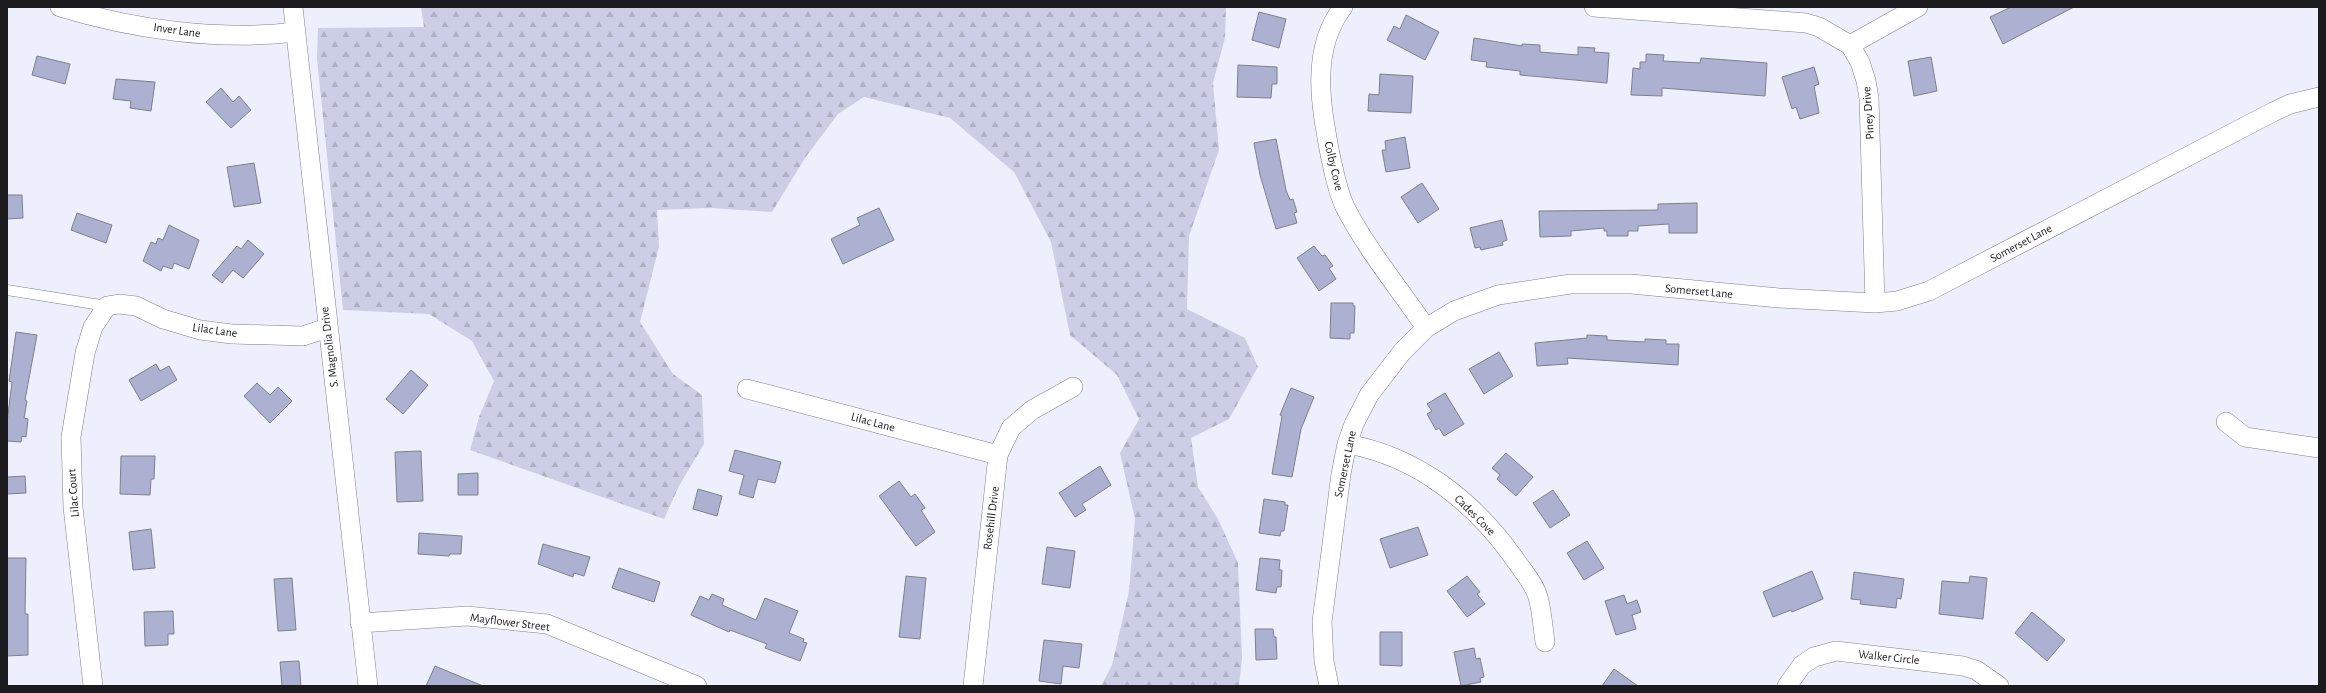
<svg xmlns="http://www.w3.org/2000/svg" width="2326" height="693" font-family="'Alegreya Sans',sans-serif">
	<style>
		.forest { fill: url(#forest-firs) }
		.building { fill: #acb0d1; stroke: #7f808c }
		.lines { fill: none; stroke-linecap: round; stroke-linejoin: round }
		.service-casing { stroke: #7e808c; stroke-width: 11 }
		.minor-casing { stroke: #7e808c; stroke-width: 20 }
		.service { stroke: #fff; stroke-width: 10 }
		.minor { stroke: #fff; stroke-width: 19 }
		.labels { text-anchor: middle; stroke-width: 3; stroke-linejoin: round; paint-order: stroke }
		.street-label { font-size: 12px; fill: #1a1a1f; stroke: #fff }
	</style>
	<defs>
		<pattern id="forest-firs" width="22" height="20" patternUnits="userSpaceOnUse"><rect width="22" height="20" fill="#cccee5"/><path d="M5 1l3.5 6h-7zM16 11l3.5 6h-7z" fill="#afb0c4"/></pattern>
	</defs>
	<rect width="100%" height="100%" fill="#eeeffd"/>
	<path class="forest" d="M421,7H1226L1225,38L1213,83L1219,150L1189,236L1187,309L1245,338L1258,367L1229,419L1191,438L1198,487L1218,519L1238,563L1242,658L1239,686H1101L1112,665L1129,591L1135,519L1120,453L1139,419L1117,375L1070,335L1051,242L1014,172L950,118L864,97L838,114L805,158L772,212L710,208L657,210L659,247L640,322L673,374L702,395L704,444L679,486L664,519L470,450L479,417L494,381L472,341L429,314L343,310L317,59L318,28L424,27Z"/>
	<path class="building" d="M2011,7H2074L2003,44L1990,17Z
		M1259,12L1286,19L1279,48L1252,40Z
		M1406,15L1439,32L1425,60L1387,40L1394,26L1400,29Z
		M1474,38L1522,46V44L1540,45V52L1578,55V47L1595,48L1594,52L1609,53L1607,83L1520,75V71L1486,67L1487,62L1471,60Z
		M1646,54L1664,55L1663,61L1700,63L1701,58L1767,63L1765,96L1662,88V96L1631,95L1633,68L1640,69V62H1646Z
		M37,56L70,64L65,84L32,75Z
		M1931,57L1937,91L1914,96L1908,61Z
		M1238,65L1277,67V84H1272L1271,98L1237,97Z
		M1814,67L1819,84L1814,86L1819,113L1800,119L1796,107L1792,109L1782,77Z
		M1380,74L1413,76L1411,113L1368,111L1369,94L1379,95Z
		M116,79L155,82L151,111L130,108L131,101L113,99Z
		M221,88L233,102L239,96L251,110L231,128L206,102Z
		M1405,137L1410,168L1386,172L1382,150H1386L1385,141Z
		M1276,139L1286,190L1290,200L1293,199L1297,212L1294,213L1297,223L1276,229L1260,175L1254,143Z
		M254,163L261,203L234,207L227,167Z
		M1422,183L1439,209L1418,223L1401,197Z
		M7,195H22L23,218L7,219Z
		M1697,203V233H1669V224L1638,226V231H1628V236H1607V231H1604V228L1571,231V236L1540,237L1539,211L1658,210V204Z
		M879,208L894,240L843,264L831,239L860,225L857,218Z
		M77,213L112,225L106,243L71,230Z
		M1502,220L1507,240L1502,242L1503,245L1481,250L1480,247L1475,248L1470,228Z
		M169,225L199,240L189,269L174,263L172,269L163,266L161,271L143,261L151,242L156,244L158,238L163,240Z
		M248,240L264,254L243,278L233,270L222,283L212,275L237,246L241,249Z
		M1314,246L1322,256L1325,255L1333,266L1329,268L1336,279L1319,291L1297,258Z
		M1331,303H1353V306H1355L1354,333H1350V339L1330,338Z
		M16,332L37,335L25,400L27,401L24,418L28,419L26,437L22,436L21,442L7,441V422L12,382L9,381Z
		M1587,335L1607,336V340L1645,342V339L1666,340V344H1679L1678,365L1567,358L1568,364L1537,366L1535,343L1587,338Z
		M1499,352L1513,376L1484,394L1469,369Z
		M156,364L160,371L169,366L177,380L141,401L129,380Z
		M411,370L428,385L403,414L386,399Z
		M257,383L270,395L278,387L292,401L270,423L244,396Z
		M1291,388L1314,397L1301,429L1292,477L1272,474L1282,416L1280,415Z
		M1445,393L1464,424L1444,436L1439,428L1436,430L1427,414L1432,411L1427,404Z
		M735,450L781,462L775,483L758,479L753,498L739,494L744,475L729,471Z
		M421,451L423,501L397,502L395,452Z
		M1506,453L1533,477L1516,496L1497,479L1500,475L1492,468Z
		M121,456H155L154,479H151L150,495L120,494Z
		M1100,466L1111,485L1082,504L1086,510L1075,517L1059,493Z
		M478,473V495H458V474Z
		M25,476L26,493L7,494V477Z
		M899,481L911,497L915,494L925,508L921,510L935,532L916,546L879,496Z
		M698,489L722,496L717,516L693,509Z
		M1553,490L1570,515L1550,528L1533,503Z
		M1264,499L1285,502V505H1288L1284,531H1281L1280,536L1259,533Z
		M1418,527L1428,555L1390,568L1380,539Z
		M151,529L155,568L133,570L129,532Z
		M419,533L462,536L461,554H450L449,556L418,554Z
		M1587,541L1604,568L1584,580L1567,553Z
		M543,544L590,557L584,576L574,573L573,577L538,564Z
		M1047,547L1075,551L1070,588L1042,584Z
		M7,558H26L25,614H28V655L7,656Z
		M1260,558L1280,560L1279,570H1282L1281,587H1277L1276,593L1256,590Z
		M619,568L660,582L654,602L612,588Z
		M1812,571L1823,599L1792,612L1791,610L1773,617L1763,592Z
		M1854,572L1904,579L1901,599L1897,598L1896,608L1860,604L1861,600L1851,599Z
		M906,576L926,578L920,639L899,637Z
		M1467,576L1480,592L1477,594L1485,604L1467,617L1447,591Z
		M1970,576L1987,578L1983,619L1939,614L1942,581L1969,583Z
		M292,578L296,630L278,631L274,579Z
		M712,594L724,599L722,605L756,620L765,598L798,611L789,633L804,639L803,642L807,643L800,661L765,648L767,644L730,630L729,632L691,615L700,596L709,600Z
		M1624,595L1627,604L1637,600L1641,612L1632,615L1636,629L1616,635L1605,601Z
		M173,611L174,634H168V645L145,646L144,612Z
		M2032,612L2065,640L2047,661L2015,633Z
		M1255,629H1273L1274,637H1276L1277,659L1256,660Z
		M1380,632H1402V666L1380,665Z
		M1044,640L1082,644L1079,668L1063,666L1061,684L1039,681Z
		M1474,648L1476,659L1480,658L1484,677L1480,678L1481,682L1461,686L1454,652Z
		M299,661L301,686H282L280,662Z
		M435,666L483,686H426Z
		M1614,669L1638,686H1602Z"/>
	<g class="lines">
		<g class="service-casing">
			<path id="service" d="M7,290L107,306"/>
		</g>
		<g class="minor-casing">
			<path id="minor" d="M60,7C135,30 218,41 296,32
				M293,7L368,686
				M1343,7C1310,50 1321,106 1330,154C1334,172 1337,190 1345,207C1367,250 1399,288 1426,328
				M1594,7L1806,23L1819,27L1850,45L1860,62L1866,81L1869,98L1875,303
				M1850,45L1918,7
				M747,389L998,455
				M2226,422L2245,437L2319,448
				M1347,444C1417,456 1474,502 1514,558C1522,570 1534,583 1538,597C1542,611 1543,628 1545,642
				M360,623L467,616L547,624L697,686
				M93,686L73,507L71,437L85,353L93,327L107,306L119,304L136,306L163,319L200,330L232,334L303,336L327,328
				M973,686L998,455L1011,428L1032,410L1073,387
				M1329,686L1324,661L1322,622L1341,474L1347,444L1354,424L1369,395L1402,352L1426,328L1454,311L1498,295L1571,284H1631L1779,298L1875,303L1897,301L1929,291L2273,112L2290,104L2319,97
				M1787,686L1802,665L1814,657L1836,651L1963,666L1976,670L1999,686"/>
		</g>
		<use href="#service" class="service"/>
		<use href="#minor" class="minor"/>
	</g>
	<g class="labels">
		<g class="street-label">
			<text transform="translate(177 30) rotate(8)" y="4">Inver Lane</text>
			<text transform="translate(1868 113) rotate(-94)" y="4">Piney Drive</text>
			<text transform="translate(1334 166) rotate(77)" y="4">Colby Cove</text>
			<text transform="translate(2021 243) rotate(-28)" y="4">Somerset Lane</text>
			<text transform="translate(1699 291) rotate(5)" y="4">Somerset Lane</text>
			<text transform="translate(215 330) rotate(8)" y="4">Lilac Lane</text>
			<text transform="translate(329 347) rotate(-97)" y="4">S. Magnolia Drive</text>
			<text transform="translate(873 422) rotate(15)" y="4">Lilac Lane</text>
			<text transform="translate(1345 464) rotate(-78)" y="4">Somerset Lane</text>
			<text transform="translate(73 493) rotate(-94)" y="4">Lilac Court</text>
			<text transform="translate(1475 515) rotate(45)" y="4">Cades Cove</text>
			<text transform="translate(991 518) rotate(-83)" y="4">Rosehill Drive</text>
			<text transform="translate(510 622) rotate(7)" y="4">Mayflower Street</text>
			<text transform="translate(1889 657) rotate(6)" y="4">Walker Circle</text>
		</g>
	</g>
	<rect width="2326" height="693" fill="none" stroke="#1a1a1f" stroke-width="16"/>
</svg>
